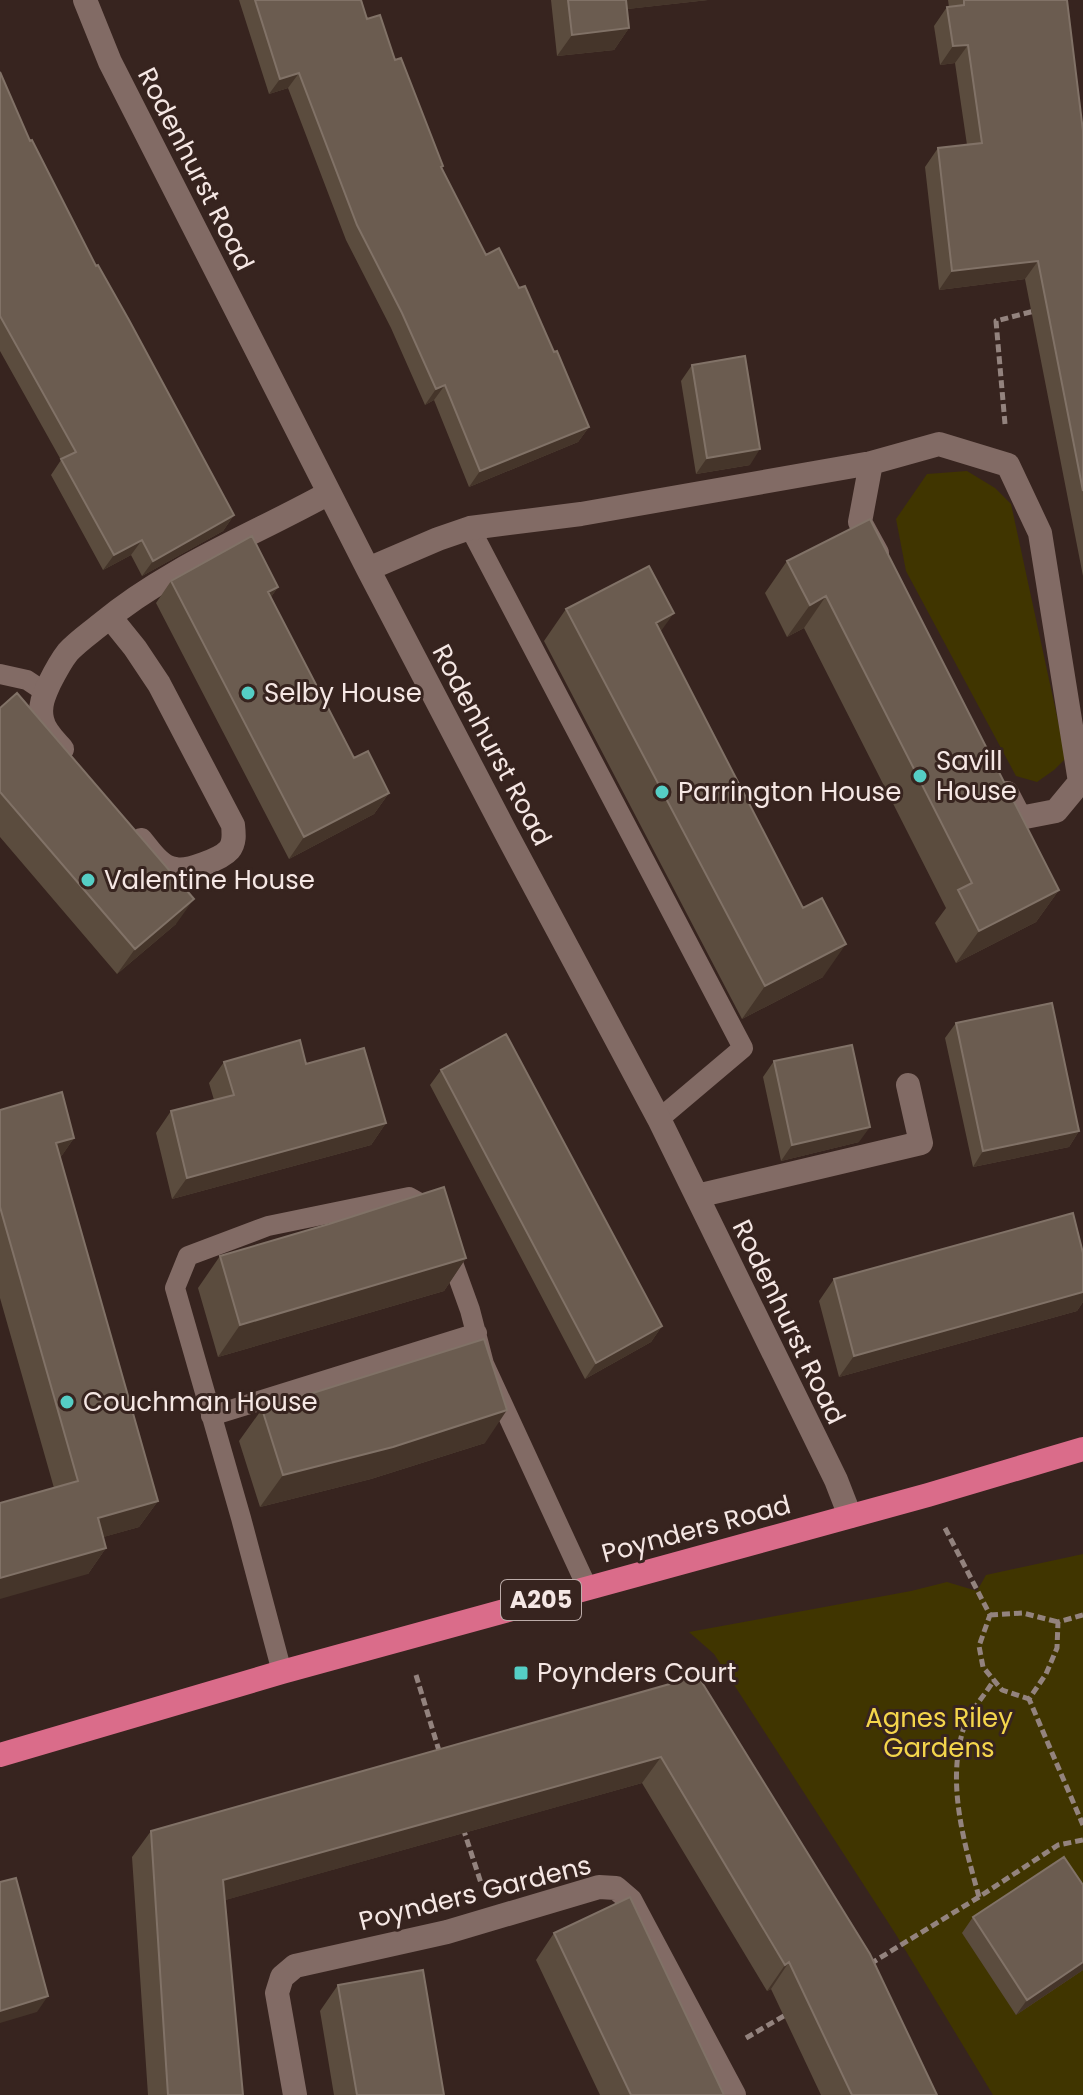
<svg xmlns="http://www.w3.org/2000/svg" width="1083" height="2095" font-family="Poppins,sans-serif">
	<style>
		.green { fill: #403500 }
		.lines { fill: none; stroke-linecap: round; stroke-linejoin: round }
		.path { stroke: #93837e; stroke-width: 5; stroke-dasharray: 8 4; stroke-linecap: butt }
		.service { stroke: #826b65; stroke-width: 20 }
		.minor { stroke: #826b65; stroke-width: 24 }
		.trunk { stroke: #da6c8a; stroke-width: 24 }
		.wall { fill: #5b4c3e }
		.shaded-wall { fill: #45352a }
		.building { fill: #6b5c50; stroke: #817267; stroke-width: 2 }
		.poi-dot { fill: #55cec5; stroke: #37241f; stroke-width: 3 }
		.labels { text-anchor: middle; stroke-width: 6; stroke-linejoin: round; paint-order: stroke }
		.shield { fill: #37241f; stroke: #bcaca9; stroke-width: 2 }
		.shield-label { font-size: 24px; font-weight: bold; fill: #f5e7e4 }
		.street-label { font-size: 26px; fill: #f5e7e4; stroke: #37241f }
		.poi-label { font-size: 26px; fill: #f5e7e4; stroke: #37241f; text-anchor: start }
		.park-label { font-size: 26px; fill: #f4d54b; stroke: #37241f }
	</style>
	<rect width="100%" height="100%" fill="#37241f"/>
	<path class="green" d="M967,471L995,488L1011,504L1066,758L1054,770L1037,782L1016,776L906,571L896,519L927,474Z
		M1083,1554V2095H993L895,1933L714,1654L689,1632L911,1591L947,1582L977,1591L986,1575Z"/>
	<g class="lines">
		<path class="path" d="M1005,424L996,321L1038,310
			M945,1528L990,1615L979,1646L983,1667L1002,1690L1029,1699
			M990,1615L1023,1613L1058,1622
			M1083,1615L1058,1622L1057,1648L1046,1674L1029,1699L1083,1825
			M416,1675L440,1754
			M463,1828L481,1883
			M979,1897C964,1842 946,1783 964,1727C970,1711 985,1695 994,1680
			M870,1964L979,1897L1058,1845L1083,1840
			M746,2038L789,2013"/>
		<path class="service" d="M470,528L743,1048L659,1119
			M0,674L27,680L45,692
			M448,1249L470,1310L484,1364L587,1587
			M211,1416L477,1333
			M282,1672L241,1518L175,1288L188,1256L268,1226L409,1197L434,1211"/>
		<path class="minor" d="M85,0L110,62L368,569L506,833L659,1119L836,1480L850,1516
			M871,463L860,522L877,553
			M368,569L438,539L470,528L581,514L871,463L939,444L1008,465L1040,533L1080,782L1056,811L1020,818L1007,793
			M110,617L135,648L159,684L233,825C234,834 235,843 229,850C221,859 187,872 175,869C160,867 150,851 141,840
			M62,749C54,740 44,731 42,719C39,706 44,695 49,684C55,672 60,662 68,652C77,642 90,633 101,624C168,568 253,535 329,493
			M697,1196L921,1143L908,1085
			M295,2095L277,1993L282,1977L295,1966L447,1932L599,1887L616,1888L630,1900L734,2095"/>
		<path class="trunk" d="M0,1755L282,1672L928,1495L1083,1449"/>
	</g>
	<path class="wall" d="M239,0H361L367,19L395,60L443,166L442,169L486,255L554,352L589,427L578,442L469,487L434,400L425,405L391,328L346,240L288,88L269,94Z
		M551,0H708L627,9L629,28L614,50L557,56Z
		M948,0H1067L1083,131V576L1025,279L939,290L925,167L938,148L967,145L955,63L940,65L934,26L947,7H949Z
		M0,72L30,141L96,266L234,515L223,531L142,576L131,555L103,570L51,475L61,460L0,351Z
		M692,365L750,465L696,474L681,381Z
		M870,519L1059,890L1036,922L956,963L935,923L946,908L804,628L787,637L765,593L787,561Z
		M171,581L278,587L271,597L354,758L389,793L374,814L289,859L156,603Z
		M566,609L660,632L823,977L742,1019L544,641Z
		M0,708L176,924L117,974L0,837Z
		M956,1023L1079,1131L1069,1147L973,1167L945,1038Z
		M774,1061L859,1142L781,1161L763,1077Z
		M224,1062L306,1064L386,1123L371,1145L172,1199L156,1133L171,1111L214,1100L209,1083Z
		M441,1070L662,1326L651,1342L585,1379L430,1085Z
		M0,1110L74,1138L60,1158L158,1501L139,1527L103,1537L106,1548L88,1574L54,1488L0,1298Z
		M1083,1253V1302L1077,1311L839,1377L819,1301L834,1279Z
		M220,1256L466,1258L444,1291L218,1357L198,1288Z
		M262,1409L485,1443L371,1479L260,1507L239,1441Z
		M698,1676L937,2095H821L771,1989L767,1991L642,1783L225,1900L243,2095H148L132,1857L151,1831Z
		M973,1917L1083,1970L1016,2015L962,1933Z
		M554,1933L724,2095H600L536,1960Z
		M338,1985L444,2095H334L320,2011Z"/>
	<path class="shaded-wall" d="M617,0H708L610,11Z
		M629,28L614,50L557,56L572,35Z
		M968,45L955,63L940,65L953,46Z
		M299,73L288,88L269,94L280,79Z
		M1038,261L1025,279L939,290L952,271Z
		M445,385L434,400L425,405L436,389Z
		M589,427L578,442L469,487L480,471Z
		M760,449L750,465L696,474L707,458Z
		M234,515L223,531L142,576L153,561Z
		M142,540L131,555L103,570L114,555Z
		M278,587L263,609L268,592Z
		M826,596L804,628L787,637L810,605Z
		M674,613L651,645L656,623Z
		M389,793L374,814L289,859L304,837Z
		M1059,890L1036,922L956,963L979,931Z
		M194,899L176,924L117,974L135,949Z
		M846,944L823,977L742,1019L765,986Z
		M386,1123L371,1145L172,1199L187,1178Z
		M870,1127L859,1142L781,1161L792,1145Z
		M1079,1131L1069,1147L973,1167L983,1151Z
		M74,1138L56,1164V1143Z
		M466,1258L444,1291L218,1357L240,1325Z
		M1083,1292V1302L1077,1311L839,1377L854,1356Z
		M662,1326L651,1342L585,1379L596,1363Z
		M507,1410L485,1443L371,1479L260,1507L283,1475Z
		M158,1501L139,1527L79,1544L98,1518Z
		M106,1548L88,1574L0,1599V1578Z
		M661,1757L642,1783L204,1906L223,1880Z
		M789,1962L771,1989L767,1991L785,1965Z
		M1083,1962V1970L1016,2015L1027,2000Z
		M48,1996L37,2012L0,2023V2011Z"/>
	<path class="building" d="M255,0H361L367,19L380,15L395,60L401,58L443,166L441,167L486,255L499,248L519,288L525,286L554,352L557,351L589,427L480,471L445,385L436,389L402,313L357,225L299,73L280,79Z
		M568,0H626L629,28L572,35Z
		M964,0H1067L1083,131V491L1038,261L952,271L938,148L982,143L968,45L953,46L947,7L964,5Z
		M0,72L30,141L32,140L96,266L98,265L129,320L234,515L153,561L142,540L114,555L61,459L76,452L0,316Z
		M745,356L760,449L707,458L692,365Z
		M870,519L1059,890L979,931L958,890L972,883L826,596L810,605L787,561Z
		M252,536L278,587L268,592L354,758L368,751L389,793L304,837L171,581Z
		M649,566L674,613L656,623L803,908L822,898L846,944L765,986L566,609Z
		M17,693L194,899L135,949L0,792V708Z
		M1052,1003L1079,1131L983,1151L956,1023Z
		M506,1034L662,1326L596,1363L441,1070Z
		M300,1040L306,1064L364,1048L386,1123L187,1178L171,1111L234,1095L224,1062Z
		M852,1045L870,1127L792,1145L774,1061Z
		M62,1092L74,1138L56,1143L158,1501L98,1518L106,1548L0,1578V1503L78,1481L0,1207V1110Z
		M444,1187L466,1258L240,1325L220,1256L329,1224Z
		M1073,1213L1083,1253V1292L854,1356L834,1279Z
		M484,1339L507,1410L393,1447L283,1475L262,1409Z
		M698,1676L870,1954L937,2095H852L789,1962L785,1965L661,1757L223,1880L243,2095H168L151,1831Z
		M1064,1857L1083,1885V1962L1027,2000L973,1917Z
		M16,1878L48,1996L0,2011V1882Z
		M630,1897L724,2095H631L554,1933Z
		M423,1970L444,2095H357L338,1985Z"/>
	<g class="poi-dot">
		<circle cx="248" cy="693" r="8"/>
		<circle cx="920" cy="776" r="8"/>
		<circle cx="662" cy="792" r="8"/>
		<circle cx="88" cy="880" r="8"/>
		<circle cx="67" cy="1402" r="8"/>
		<rect x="513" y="1665" width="16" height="16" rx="4"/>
	</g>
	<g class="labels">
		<rect class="shield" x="501" y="1580" width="80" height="40" rx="6"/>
		<g class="shield-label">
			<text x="541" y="1608">A205</text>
		</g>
		<g class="street-label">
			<text transform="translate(196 169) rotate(63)" y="9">Rodenhurst Road</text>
			<text transform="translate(492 745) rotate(62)" y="9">Rodenhurst Road</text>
			<text transform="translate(789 1322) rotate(64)" y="9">Rodenhurst Road</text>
			<text transform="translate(696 1529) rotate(-15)" y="9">Poynders Road</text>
			<text transform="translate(475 1893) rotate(-14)" y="9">Poynders Gardens</text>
		</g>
		<g class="poi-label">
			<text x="264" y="702">Selby House</text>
			<text x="936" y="770">Savill<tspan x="936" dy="30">House</tspan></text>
			<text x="678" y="801">Parrington House</text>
			<text x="104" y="889">Valentine House</text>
			<text x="83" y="1411">Couchman House</text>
			<text x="537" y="1682">Poynders Court</text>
		</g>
		<g class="park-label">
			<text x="939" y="1727">Agnes Riley<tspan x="939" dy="30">Gardens</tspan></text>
		</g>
	</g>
</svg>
